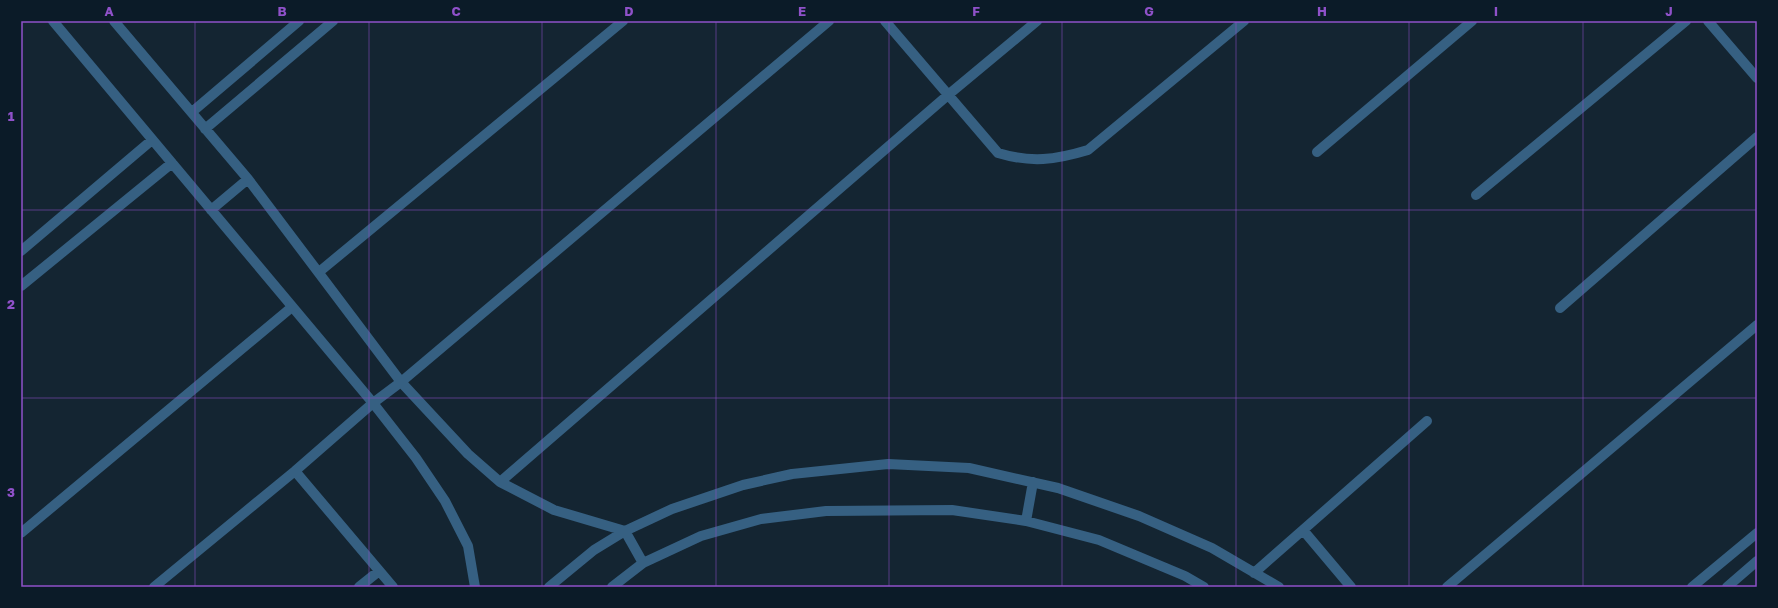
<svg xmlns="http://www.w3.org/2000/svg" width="1778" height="608" font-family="'Golos Text',sans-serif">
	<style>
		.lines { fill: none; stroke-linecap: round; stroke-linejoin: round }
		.minor { stroke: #366082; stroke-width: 10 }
		.grid { fill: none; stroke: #8f51c9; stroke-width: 1; stroke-opacity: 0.55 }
		.neatline { fill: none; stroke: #8f51c9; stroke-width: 1.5 }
		.grid-label { font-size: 13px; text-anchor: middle; font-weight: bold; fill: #8f51c9 }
	</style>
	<rect width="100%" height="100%" fill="#142532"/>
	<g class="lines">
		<path class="minor" d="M53,21L373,403L416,458L445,501L468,546L475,587
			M114,21L248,179L401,382L468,454L500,482L554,510L625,531L643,563
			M885,21L998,153C1031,163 1055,160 1088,150L1244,21
			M1708,21L1757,78
			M192,112L299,21
			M205,129L333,21
			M1317,152L1472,21
			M1476,195L1686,21
			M211,210L248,179
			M21,251L152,140
			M319,272L623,21
			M21,286L172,163
			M1560,308L1757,137
			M295,471L393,587
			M500,482L948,95L1037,21
			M1026,521L1033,482
			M1303,530L1351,587
			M21,533L292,307
			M1254,573L1427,421
			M154,587L295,471L373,403L401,382L829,21
			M359,587L379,571
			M549,587L594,550L625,531L672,509L743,485L792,474L888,464L969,468L1058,488L1139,516L1212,548L1279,587
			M612,587L643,563L701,536L761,519L826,511L952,510L1026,521L1099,540L1185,576L1204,587
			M1447,587L1757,325
			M1692,587L1757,533
			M1727,587L1757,561"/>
	</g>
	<path class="grid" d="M195,21V587M369,21V587M542,21V587M716,21V587M889,21V587M1062,21V587M1236,21V587M1409,21V587M1583,21V587M21,210H1757M21,398H1757"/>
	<rect width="1778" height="608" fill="none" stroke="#0b1b28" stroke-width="44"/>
	<rect x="22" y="22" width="1734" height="564" class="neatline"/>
	<g class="grid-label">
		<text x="109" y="16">A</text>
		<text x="282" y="16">B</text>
		<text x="456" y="16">C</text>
		<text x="629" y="16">D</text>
		<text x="802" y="16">E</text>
		<text x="976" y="16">F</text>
		<text x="1149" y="16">G</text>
		<text x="1322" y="16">H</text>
		<text x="1496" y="16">I</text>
		<text x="1669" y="16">J</text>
		<text x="11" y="121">1</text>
		<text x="11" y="309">2</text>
		<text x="11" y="497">3</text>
	</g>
</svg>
